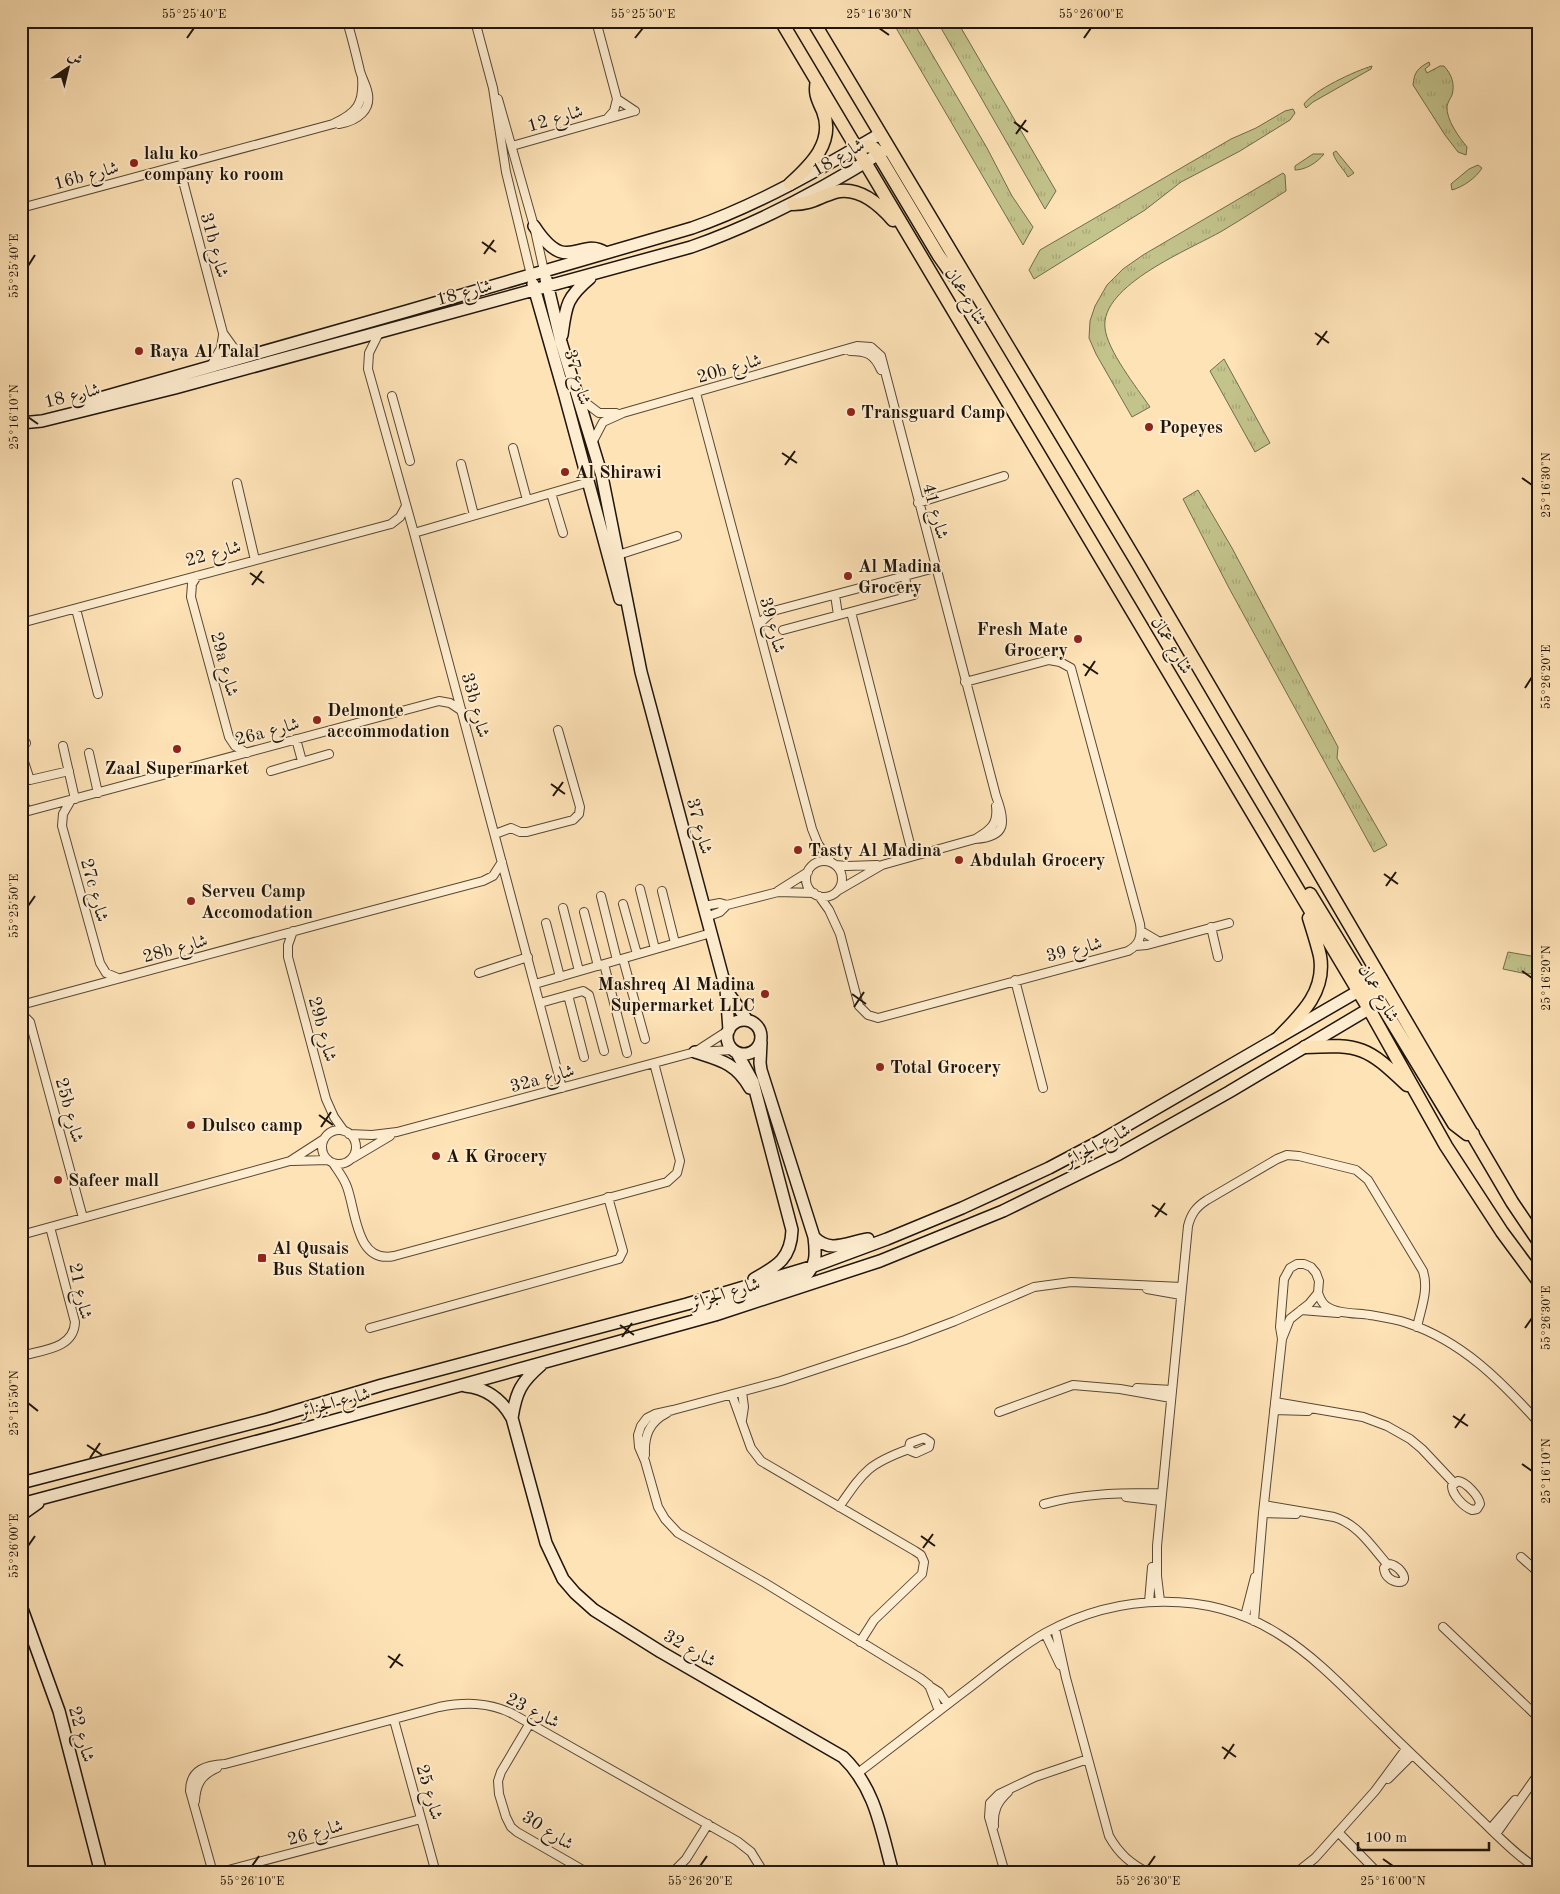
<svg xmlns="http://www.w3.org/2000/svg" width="1560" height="1894" font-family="'Old Standard TT',Amiri,serif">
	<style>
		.grass { fill: url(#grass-tufts); stroke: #716c4c }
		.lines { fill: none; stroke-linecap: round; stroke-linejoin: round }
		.street-casing { stroke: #574836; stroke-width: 10 }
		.secondary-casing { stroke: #1f150b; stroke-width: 14 }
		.primary-casing { stroke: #1f150b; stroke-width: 15 }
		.street { stroke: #feedd0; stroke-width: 8 }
		.secondary { stroke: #feedd0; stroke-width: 11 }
		.primary { stroke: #fee3b7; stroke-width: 12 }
		.ticks { fill: none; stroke: #1f150b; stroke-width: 2 }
		.poi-dot { fill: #8f2418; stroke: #feedd0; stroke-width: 2 }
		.labels { text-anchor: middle; stroke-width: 4; stroke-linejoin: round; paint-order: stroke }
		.street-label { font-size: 18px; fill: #1f150b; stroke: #feedd0 }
		.poi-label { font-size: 18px; font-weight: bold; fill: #1f150b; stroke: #feedd0; text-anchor: start }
		.neatline { fill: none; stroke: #1f150b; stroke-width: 2 }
		.ticks-label { font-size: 12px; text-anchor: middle; fill: #1f150b }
	</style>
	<defs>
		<pattern id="grass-tufts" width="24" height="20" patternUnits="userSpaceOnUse" patternTransform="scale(1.25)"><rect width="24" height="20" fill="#c3c38c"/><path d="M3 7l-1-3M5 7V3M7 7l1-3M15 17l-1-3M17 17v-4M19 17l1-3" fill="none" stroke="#a7a777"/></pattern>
	</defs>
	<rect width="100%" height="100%" fill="#fee3b7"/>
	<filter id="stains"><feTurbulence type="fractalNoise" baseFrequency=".004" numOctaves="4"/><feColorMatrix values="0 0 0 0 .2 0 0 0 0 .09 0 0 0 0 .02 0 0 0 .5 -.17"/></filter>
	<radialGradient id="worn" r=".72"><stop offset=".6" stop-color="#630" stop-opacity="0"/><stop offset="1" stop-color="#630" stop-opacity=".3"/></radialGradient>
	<path class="grass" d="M892,21H913L919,32L987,148L1012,196L1033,227L1023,245Z
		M937,21H957L1056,191L1045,209Z
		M1429,62L1430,65L1425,69L1427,73L1440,66H1444C1452,75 1455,84 1452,95C1450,99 1448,102 1447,106C1446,120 1459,137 1467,147L1466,155L1458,152L1445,135L1413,85C1414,72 1418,68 1429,62Z
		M1372,66L1371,69L1313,102L1306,108L1304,104C1314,90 1355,71 1372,66Z
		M1293,109L1295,113L1290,120L1240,151L1181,182L1145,210L1034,279L1029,270L1040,250L1231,139L1256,128L1285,111Z
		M1336,151L1354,173L1348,177C1343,168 1336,163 1333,153Z
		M1313,154H1324C1317,163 1305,170 1295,170V166Z
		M1478,165L1482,168C1476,178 1463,187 1452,190L1451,184L1469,169Z
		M1283,173L1285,175L1286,191C1265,204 1244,218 1222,231C1191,249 1100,285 1105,328C1107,350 1137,388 1150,407L1132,417L1096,354L1089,338L1090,321L1095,306L1107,285L1123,269L1143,255Z
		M1224,359L1270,443L1255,452L1210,371Z
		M1198,490L1232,548L1338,747L1337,758L1387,845L1374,852L1229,588L1183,499Z
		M1508,952L1531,956L1539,954V973L1527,974L1503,969Z"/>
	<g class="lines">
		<g class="street-casing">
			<path id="street" d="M475,21L493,88L506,172L531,275
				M596,21L617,99L614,111L607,119
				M498,99L534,226L544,271
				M617,99L635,111
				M339,124C357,121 373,110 367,90C365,83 362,78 360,71C356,54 352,38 347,21
				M512,146L635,111
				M179,166L223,333L233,347L248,355
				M21,208L333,124C357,113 364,104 362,77
				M379,333L369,353L368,369L414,533L562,1088
				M850,351C867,351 874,354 881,370
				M211,366L221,348L223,335
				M696,393L812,829L818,844L831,862
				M392,396L410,461
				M578,397L599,413H616
				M592,443L603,422L623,413L857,346L871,347L881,356L996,796C1006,822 1007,837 975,839L882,865L839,890
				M513,448L527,500
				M461,464L474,515
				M237,483L255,560
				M551,493L563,533
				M918,503L1004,476
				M414,533L589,482
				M618,555L677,536
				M197,576L192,584L191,597L229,737L235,746L247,753
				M905,576L908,596
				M835,595L838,615
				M76,609L98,694
				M851,612L913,856
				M21,623L391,524L400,517L406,506
				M759,629L762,621L773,611L935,568
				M783,630L914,595
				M296,739L302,761
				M21,744L26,743
				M63,746L75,799
				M21,753L30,780L69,771
				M89,753L98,793
				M271,771L329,754
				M21,792L26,812
				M71,800L63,814L62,826L100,963L106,973L118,978
				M21,813L439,701L450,703L462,711
				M495,834L511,828L520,832H527L573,820L579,814L580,807L558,730
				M977,838C992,829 998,823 996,806
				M806 879a18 18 0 1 1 36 0a18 18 0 1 1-36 0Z
				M836,865L847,866L877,865
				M640,889L655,949
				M662,891L675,943
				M778,891L808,872
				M601,896L617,960
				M819,896L829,910L840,934L859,1006L868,1015L878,1018L1128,951C1139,945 1142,937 1140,924L1071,668L1060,662L1049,660L965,682
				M623,904L637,954
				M704,906L720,903L727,905L778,892L814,893
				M563,908L579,971
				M584,912L598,966
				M706,917L720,912L727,905
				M546,923L560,977
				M1211,927L1218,957
				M293,931L288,945V957L326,1099L334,1117L344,1131
				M1141,931L1158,941
				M1135,946L1147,945L1229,923
				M623,959L645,1039
				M604,964L627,1053
				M479,973L528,957
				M1015,980L1043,1088
				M535,984L711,933
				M568,995L584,1057
				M540,1003L583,991L589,995L604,1051
				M21,1005L332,921L483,881L493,876L502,862
				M21,1013L30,1022L83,1218
				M695,1052L729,1030
				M322 1147a17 17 0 1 1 34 0a17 17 0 1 1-34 0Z
				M349,1134L372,1135L397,1132L695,1052L733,1050
				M353,1158L390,1136
				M292,1161L328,1160
				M333,1163C338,1171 344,1178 347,1187C356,1211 356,1264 394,1256L667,1182L677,1173L680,1161L654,1063
				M21,1235L290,1161L324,1139
				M1147,1289L1181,1295
				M1318,1293C1320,1298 1321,1302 1326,1306C1337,1314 1356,1313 1370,1315C1382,1317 1395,1319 1407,1323C1462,1341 1501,1381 1539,1423
				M1301,1310L1338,1313
				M370,1328L619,1259L623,1251L608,1197
				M21,1356C42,1350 74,1349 75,1322L50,1227
				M1137,1388L1172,1390
				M742,1392L744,1407L742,1420
				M732,1395L751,1448L761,1461L915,1551L921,1555L924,1562L922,1574L874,1620L860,1642
				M1275,1402L1363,1417L1387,1426L1410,1439L1422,1449L1454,1483
				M1274,1410L1308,1411
				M999,1412L1073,1385L1120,1389L1171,1398
				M924,1438L930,1442L929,1447L916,1453L911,1451L909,1448L910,1443Z
				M645,1455C644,1436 649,1422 667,1413
				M1458,1481C1466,1482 1479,1496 1480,1504L1477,1509L1472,1510C1464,1507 1452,1495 1452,1486Z
				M1126,1497L1161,1501
				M1044,1504C1083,1493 1122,1493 1162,1493
				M1264,1505L1334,1517C1358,1524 1372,1547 1387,1564
				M839,1507C864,1471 868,1464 909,1449
				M1263,1513L1296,1514
				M1521,1557L1539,1573
				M1388,1564C1394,1564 1395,1566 1399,1569C1416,1587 1385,1586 1384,1568Z
				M1160,1601L1157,1576V1546L1188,1226C1191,1214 1196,1207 1207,1200L1277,1159L1287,1155L1299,1156L1356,1170L1368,1180L1423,1271C1429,1290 1421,1308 1417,1327
				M1149,1602L1152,1567
				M1245,1616L1255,1577
				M1254,1621L1263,1513L1282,1339L1290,1319L1309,1304L1318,1293L1319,1281L1316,1273L1311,1267L1304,1264H1297L1290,1268L1284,1279L1280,1327L1282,1339
				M1443,1627L1539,1718
				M1055,1628L1066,1678L1109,1836C1119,1854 1131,1864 1149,1873
				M1045,1633L1060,1665
				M928,1685L939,1692L948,1704
				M939,1711L929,1685L920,1678L765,1583L678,1533L665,1519L658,1507L645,1461L639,1447L638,1435L641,1426L647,1418L655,1414L673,1410L781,1381L905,1340L955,1321L1034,1287L1071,1282L1182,1287
				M394,1720L436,1873
				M530,1723L501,1772L498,1781L499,1794L506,1817L511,1827L517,1832L588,1873
				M858,1773C892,1747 926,1721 961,1694C988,1674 1015,1650 1045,1633C1118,1593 1209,1589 1280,1635C1317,1658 1348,1692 1380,1723C1412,1755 1446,1786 1479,1818C1498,1836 1517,1856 1539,1870
				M1388,1779L1412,1755
				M195,1801C196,1784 201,1775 217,1768
				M994,1826C993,1811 997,1802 1008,1792
				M1491,1828L1515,1800
				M1338,1832L1378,1873
				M1496,1834L1539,1773
				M213,1873L190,1791C190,1769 207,1765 225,1764L439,1707C465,1702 489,1702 513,1714L737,1841L751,1852L764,1873
				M217,1873L421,1819
				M672,1873L686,1859L708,1824
				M1005,1873L989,1817L990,1803L999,1794L1035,1777L1088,1759
				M1296,1873L1315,1858L1375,1791L1406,1749"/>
		</g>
		<g class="secondary-casing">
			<path id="secondary" d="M534,226C568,278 579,235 606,253
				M546,279L561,342L602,476L641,672L726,989L729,1030
				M533,284L565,396L620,599
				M562,335C566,306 566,298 590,278
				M86,402L407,311L692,228C758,205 820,169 880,134
				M21,423L42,421L175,388L691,247C760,223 823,189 885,150
				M727,991L747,1020
				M727 1037a17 17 0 1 1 34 0a17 17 0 1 1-34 0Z
				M761,1042L760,1063L761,1070L814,1237C830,1254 848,1242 868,1239
				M695,1052C720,1060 736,1063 750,1088
				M737,1053L753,1082L792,1230C791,1259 777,1266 754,1279
				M697,1312L804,1277C817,1266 816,1253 814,1237
				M465,1386C486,1388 502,1400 512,1418L546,1543L563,1579L575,1593L594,1610L661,1652L843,1757C876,1789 881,1830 893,1873
				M512,1418C516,1392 521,1382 541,1365
				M21,1483L268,1419L382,1385L687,1304L814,1266L887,1239L962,1208L1049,1168L1100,1141L1381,978
				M21,1504L292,1432L715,1315L880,1261L1003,1211L1119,1154L1229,1092L1377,1004
				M21,1515L38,1503
				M21,1606L59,1711L101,1873"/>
		</g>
		<g class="primary-casing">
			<path id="primary" d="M781,21L1369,1009L1446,1146L1502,1232L1539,1282
				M813,21L1138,564L1512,1202L1539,1242
				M857,148L870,146L875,149L939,256L951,273L970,292
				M790,184C811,165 835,142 823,111C818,100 814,93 817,81
				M793,204C812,204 818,197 835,192C858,186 879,204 893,220
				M1310,894L1367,987L1372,992L1378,994
				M1358,992L1368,993L1380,1002L1454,1124L1467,1134H1473
				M1280,1036C1302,1014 1326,991 1320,956C1317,943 1313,931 1309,918
				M1305,1047C1361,1044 1367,1047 1407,1085"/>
		</g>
		<use href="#street" class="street"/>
		<use href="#secondary" class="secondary"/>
		<use href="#primary" class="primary"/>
	</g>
	<path class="ticks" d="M879,28L889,35M187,38L194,28M635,38L643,28M1084,38L1091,28M1014,122L1028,132M1016,134L1026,120M482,242L496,252M484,254L494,240M28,266L35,255M1315,333L1329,343M1317,345L1327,331M28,417L38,424M782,453L797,463M785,465L795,451M1522,478L1532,485M250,573L264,583M252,585L262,571M1083,664L1098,674M1085,676L1095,661M1525,688L1532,677M551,784L565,794M553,796L563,782M1384,874L1398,884M1386,886L1396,872M28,906L35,896M1522,971L1532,978M852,994L866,1004M854,1007L864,992M319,1115L333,1125M321,1127L331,1112M1152,1205L1167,1215M1155,1217L1165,1203M620,1325L634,1335M1525,1328L1532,1318M622,1337L632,1323M28,1403L38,1411M1453,1416L1468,1426M1455,1428L1465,1414M87,1445L102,1455M90,1458L100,1443M1522,1464L1532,1471M921,1536L935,1546M28,1546L35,1536M923,1548L933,1534M388,1656L403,1666M390,1668L400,1654M1222,1747L1236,1757M1224,1759L1234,1744M1383,1859L1393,1866M252,1866L259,1856M700,1866L707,1856M1148,1866L1155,1856"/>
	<g class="poi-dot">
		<circle cx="134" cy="163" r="5"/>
		<circle cx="139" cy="351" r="5"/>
		<circle cx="851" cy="412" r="5"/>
		<circle cx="1149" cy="427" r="5"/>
		<circle cx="565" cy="472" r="5"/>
		<circle cx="848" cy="576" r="5"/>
		<circle cx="1078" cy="639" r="5"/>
		<circle cx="317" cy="720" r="5"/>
		<circle cx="177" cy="749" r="5"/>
		<circle cx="798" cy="850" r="5"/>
		<circle cx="959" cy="860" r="5"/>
		<circle cx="191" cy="901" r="5"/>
		<circle cx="765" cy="994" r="5"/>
		<circle cx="880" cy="1067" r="5"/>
		<circle cx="191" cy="1125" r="5"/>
		<circle cx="436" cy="1156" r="5"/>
		<circle cx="58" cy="1180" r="5"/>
		<rect x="257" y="1253" width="10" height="10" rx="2.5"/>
	</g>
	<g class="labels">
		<g class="street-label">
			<text transform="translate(555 118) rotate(-16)" y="6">شارع 12</text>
			<text transform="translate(838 157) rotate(-30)" y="6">شارع 18</text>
			<text transform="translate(86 175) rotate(-15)" y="6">16b شارع</text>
			<text transform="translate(215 245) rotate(75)" y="6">31b شارع</text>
			<text transform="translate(464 292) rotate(-15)" y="6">شارع 18</text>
			<text transform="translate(966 296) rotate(59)" y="6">شارع عمان</text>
			<text transform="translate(729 368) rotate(-16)" y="6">20b شارع</text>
			<text transform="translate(578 377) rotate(74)" y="6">شارع 37</text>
			<text transform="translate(72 395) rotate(-14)" y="6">شارع 18</text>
			<text transform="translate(936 511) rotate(75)" y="6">شارع 41</text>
			<text transform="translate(213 553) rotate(-15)" y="6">شارع 22</text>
			<text transform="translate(773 625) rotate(75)" y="6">شارع 39</text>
			<text transform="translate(1172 645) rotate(59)" y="6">شارع عمان</text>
			<text transform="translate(225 664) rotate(75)" y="6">29a شارع</text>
			<text transform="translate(476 705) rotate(75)" y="6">33b شارع</text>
			<text transform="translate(267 731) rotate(-15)" y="6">26a شارع</text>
			<text transform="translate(700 826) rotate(75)" y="6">شارع 37</text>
			<text transform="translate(95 890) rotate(75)" y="6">27c شارع</text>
			<text transform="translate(175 948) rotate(-15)" y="6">28b شارع</text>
			<text transform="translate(1074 949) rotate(-14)" y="6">شارع 39</text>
			<text transform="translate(1379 993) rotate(60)" y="6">شارع عمان</text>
			<text transform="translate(323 1029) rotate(75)" y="6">29b شارع</text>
			<text transform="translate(542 1078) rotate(-15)" y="6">32a شارع</text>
			<text transform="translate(70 1110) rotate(75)" y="6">25b شارع</text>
			<text transform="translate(1097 1145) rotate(-28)" y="6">شارع الجزائر</text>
			<text transform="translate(81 1291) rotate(78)" y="6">شارع 21</text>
			<text transform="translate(725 1293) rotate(-17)" y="6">شارع الجزائر</text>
			<text transform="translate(335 1402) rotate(-15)" y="6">شارع الجزائر</text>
			<text transform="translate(690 1648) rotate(30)" y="6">شارع 32</text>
			<text transform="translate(533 1710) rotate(27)" y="6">شارع 23</text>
			<text transform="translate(82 1734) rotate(75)" y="6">شارع 22</text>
			<text transform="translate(430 1792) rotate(74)" y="6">شارع 25</text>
			<text transform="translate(548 1830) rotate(33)" y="6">شارع 30</text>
			<text transform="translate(315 1832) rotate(-15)" y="6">شارع 26</text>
		</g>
		<g class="poi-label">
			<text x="144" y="159">lalu ko<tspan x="144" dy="21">company ko room</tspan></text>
			<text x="149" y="357">Raya Al Talal</text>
			<text x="861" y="418">Transguard Camp</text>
			<text x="1159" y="433">Popeyes</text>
			<text x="575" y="478">Al Shirawi</text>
			<text x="858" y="572">Al Madina<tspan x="858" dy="21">Grocery</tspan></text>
			<text x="1068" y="635" text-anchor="end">Fresh Mate<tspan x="1068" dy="21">Grocery</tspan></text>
			<text x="327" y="716">Delmonte<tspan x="327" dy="21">accommodation</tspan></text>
			<text x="177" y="774" text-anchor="middle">Zaal Supermarket</text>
			<text x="808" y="856">Tasty Al Madina</text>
			<text x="969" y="866">Abdulah Grocery</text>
			<text x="201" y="897">Serveu Camp<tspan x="201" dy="21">Accomodation</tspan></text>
			<text x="755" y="990" text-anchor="end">Mashreq Al Madina<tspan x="755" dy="21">Supermarket LLC</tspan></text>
			<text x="890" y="1073">Total Grocery</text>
			<text x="201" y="1131">Dulsco camp</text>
			<text x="446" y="1162">A K Grocery</text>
			<text x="68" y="1186">Safeer mall</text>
			<text x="272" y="1254">Al Qusais<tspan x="272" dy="21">Bus Station</tspan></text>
		</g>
	</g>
	<rect width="1560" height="1894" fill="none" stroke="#fee3b7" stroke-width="55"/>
	<g transform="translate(68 68) rotate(35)" stroke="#feedd0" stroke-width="4" paint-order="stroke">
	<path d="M0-4L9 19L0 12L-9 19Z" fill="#1f150b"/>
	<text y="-8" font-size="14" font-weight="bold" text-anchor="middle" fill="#1f150b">ش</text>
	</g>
	<path d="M1358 1842v8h131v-8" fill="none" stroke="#1f150b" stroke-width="2.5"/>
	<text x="1365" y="1842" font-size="15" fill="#1f150b" stroke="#feedd0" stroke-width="4" paint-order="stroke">100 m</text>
	<rect x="28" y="28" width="1504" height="1838" class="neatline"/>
	<g class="ticks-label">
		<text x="194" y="18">55°25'40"E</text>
		<text x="643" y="18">55°25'50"E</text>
		<text x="879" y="18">25°16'30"N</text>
		<text x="1091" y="18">55°26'00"E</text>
		<text transform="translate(14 266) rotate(-90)" y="4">55°25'40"E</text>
		<text transform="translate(14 417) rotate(-90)" y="4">25°16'10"N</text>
		<text transform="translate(1546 485) rotate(-90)" y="4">25°16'30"N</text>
		<text transform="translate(1546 677) rotate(-90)" y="4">55°26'20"E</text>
		<text transform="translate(14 906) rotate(-90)" y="4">55°25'50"E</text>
		<text transform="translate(1546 978) rotate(-90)" y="4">25°16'20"N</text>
		<text transform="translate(1546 1318) rotate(-90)" y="4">55°26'30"E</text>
		<text transform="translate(14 1403) rotate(-90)" y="4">25°15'50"N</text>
		<text transform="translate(1546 1471) rotate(-90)" y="4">25°16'10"N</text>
		<text transform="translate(14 1546) rotate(-90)" y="4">55°26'00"E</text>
		<text x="252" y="1885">55°26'10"E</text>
		<text x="700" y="1885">55°26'20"E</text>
		<text x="1148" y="1885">55°26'30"E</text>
		<text x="1393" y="1885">25°16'00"N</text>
	</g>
	<rect width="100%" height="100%" filter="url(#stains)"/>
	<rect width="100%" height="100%" fill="url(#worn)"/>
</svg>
